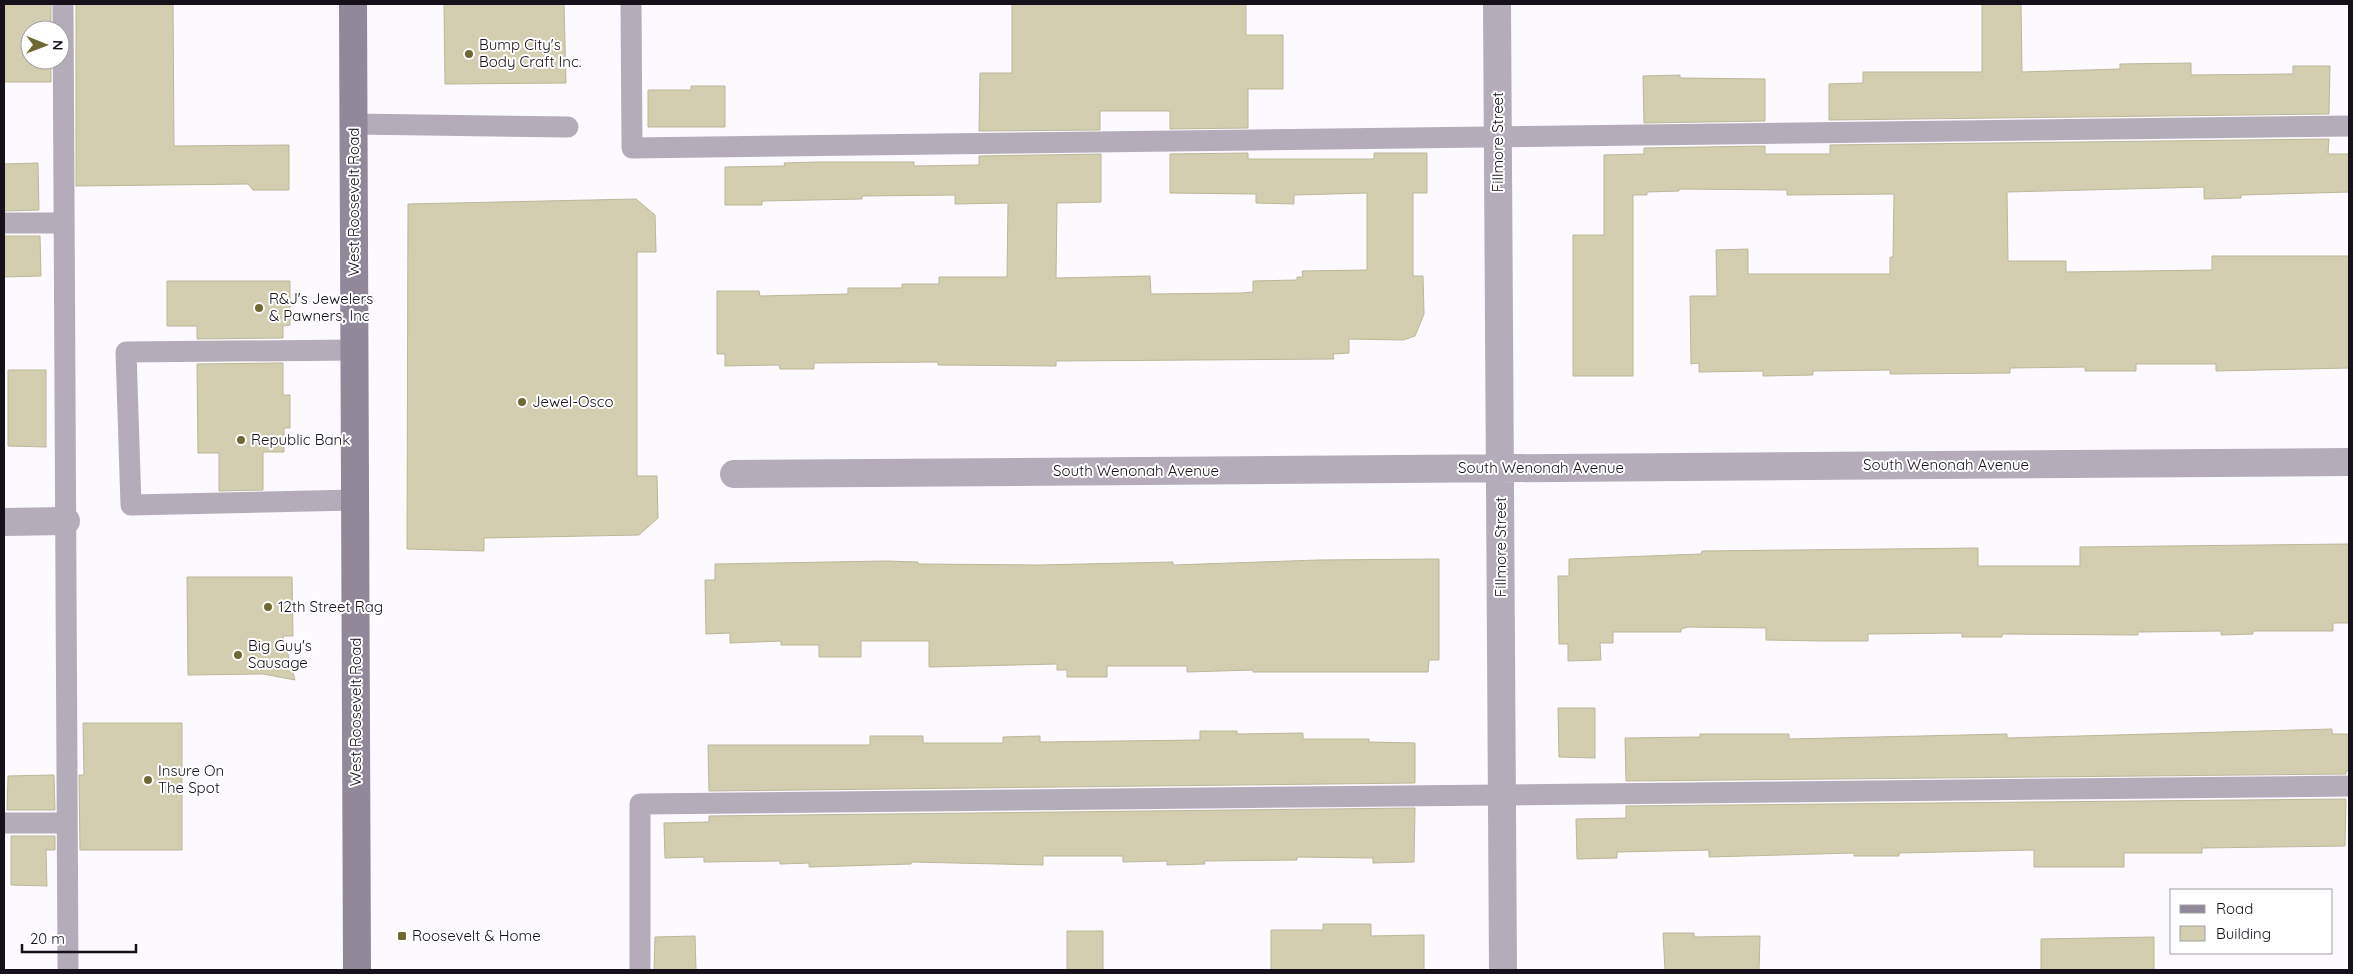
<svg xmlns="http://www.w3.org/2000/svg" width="2353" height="974" font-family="Quicksand,sans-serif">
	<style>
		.building { fill: #d3ceb0; stroke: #bbb799 }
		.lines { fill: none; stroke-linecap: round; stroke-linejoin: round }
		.lane { stroke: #b4adb9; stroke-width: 21 }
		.street { stroke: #b4adb9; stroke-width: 28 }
		.secondary { stroke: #918899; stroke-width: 28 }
		.poi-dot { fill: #706834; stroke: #fff; stroke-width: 2 }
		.labels { text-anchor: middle; stroke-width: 4; stroke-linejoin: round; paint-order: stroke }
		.poi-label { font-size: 15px; fill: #151019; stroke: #fff; text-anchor: start }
		.street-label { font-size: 15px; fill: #151019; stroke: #fff }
	</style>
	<rect width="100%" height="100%" fill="#fcf9ff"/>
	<path class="building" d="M4,4H51V30H30V60H51V82H4Z
		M76,4H173L174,146L289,145V190H253L248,184L76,186Z
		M444,4H564L566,83L445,84Z
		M1012,4H1246V35H1283V89H1248V128L1170,129V111H1100V130L979,131L980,73H1012Z
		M1982,4H2021L2022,72L2120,69V64L2191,63V75L2293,74V66H2330L2329,114L1829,120V84L1863,83V72H1982Z
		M1680,75V78L1765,79V121L1644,123L1643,76Z
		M691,86H725V127H648V90H691Z
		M2329,139L2328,154H2349V192L2241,195V198L2204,199V187L2007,192L2008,261H2066V272L2212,270V256H2349V368L2216,371V364H2136V371H2085V367L2010,368V373L1890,374V370L1813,371V375L1763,376V371L1699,372V363L1691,364L1690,296H1717L1716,250L1748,249V274H1890V257H1893L1894,194L1787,195V190L1679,189V191L1647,192V195H1633V376H1573V235H1604V155L1644,154V148L1765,146V154H1830V145Z
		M1248,153V159H1374V153H1427V193H1413V276H1423L1424,314L1415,336L1403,340L1349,339V353L1333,354L1334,359L1056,361V366L938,365V362L814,363V369H780L779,365L725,366V354H717V291H759L760,296L848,294V288H902V284H939V277H1007L1008,203L955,204V195L862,196V199L762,201V205H725V167L785,166L784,163L818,162H914V166L979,165V156L1101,154V202L1057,203L1056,278L1150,276L1151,294L1242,293L1253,292V281L1297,280V277H1303L1302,271L1367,270V193L1294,195V204L1256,203V194L1170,193V154Z
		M38,163L39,210L4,211V164Z
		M636,199L655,215L656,252H637V476H657L658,518L639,535L484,538V551L407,549L408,204Z
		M4,236H40L41,276L4,277Z
		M167,281H290V325L283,326V338L197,339V326H167Z
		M283,363V395H290V428H284V452H263V490L219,491V453H198L197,364Z
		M8,370H46V447L8,446Z
		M2349,544V623H2333V631H2253V634L2221,635V631L2138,632V635L2002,634V637H1962V633L1868,634V641H1825L1766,640V628L1688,627L1681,629V632H1613V643H1600L1601,660L1568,661V644H1559L1558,576H1569V559L1701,554L1702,551L1978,548V566H2080V547Z
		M1439,559V660H1429L1428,672H1253V670L1187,672V666H1107V677H1067V670H1057V664L929,667V641H861V657H819V645H781V641L730,643V633L706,634L705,580H715V564L886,561L918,562V564L1039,565L1173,562V565L1319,560Z
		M187,577H292L293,636H283L295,680L263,674L188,675Z
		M1558,708H1595V758L1559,757Z
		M83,723H182V850H80L79,775H84Z
		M2332,729V734H2349V771H2346V774L1626,781L1625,738L1700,737V734H1789V739L2007,734V738Z
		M1200,731H1237V734L1303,733V739H1369V742L1415,743V783L709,791L708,745H870V736H923V743H1003V737L1040,736V742L1200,740Z
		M54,775L55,810H7L8,776Z
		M2346,799L2345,846L2202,848V853H2124V867H2034V850L1899,853V856H1854V853L1709,857V850L1617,852V858L1577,859L1576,819L1626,818V806Z
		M1415,808L1414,862L1373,863V858L1297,857V860L1204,861L1205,864L1167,865V861L1123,862V856H1043V865L911,862V864L809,867V863L780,864V861L704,862V857L665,858L664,823L709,822V816Z
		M11,836H55V850H46L47,886L11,885Z
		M1323,924H1371V936L1424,935V970H1271V930H1323Z
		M1067,931H1103V970H1067Z
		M1663,933H1694V937L1760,936L1759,970H1665Z
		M695,936L696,970H654L655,937Z
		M2154,937V970H2041V939Z"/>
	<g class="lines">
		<path class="lane" d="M63,4L68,970
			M631,4L632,148L2349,126
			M354,124L568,127
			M4,223H64
			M355,350L126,352L131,505L355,500
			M4,823H67
			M640,970V804L2349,786"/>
		<path class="street" d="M1497,4L1503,970
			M734,474L2349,462
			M4,522L66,521"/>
		<path class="secondary" d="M353,4L357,970"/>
	</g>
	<g class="poi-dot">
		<circle cx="469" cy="54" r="5"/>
		<circle cx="259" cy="308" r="5"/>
		<circle cx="522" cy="402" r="5"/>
		<circle cx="241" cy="440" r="5"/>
		<circle cx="268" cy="607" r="5"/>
		<circle cx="238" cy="655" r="5"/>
		<circle cx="148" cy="780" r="5"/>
		<rect x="397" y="931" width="10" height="10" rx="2.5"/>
	</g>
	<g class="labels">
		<g class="poi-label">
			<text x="479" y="50">Bump City's<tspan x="479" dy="17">Body Craft Inc.</tspan></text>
			<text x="269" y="304">R&amp;J's Jewelers<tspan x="269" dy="17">&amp; Pawners, Inc</tspan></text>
			<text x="532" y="407">Jewel-Osco</text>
			<text x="251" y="445">Republic Bank</text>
			<text x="278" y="612">12th Street Rag</text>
			<text x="248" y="651">Big Guy's<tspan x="248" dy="17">Sausage</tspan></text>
			<text x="158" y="776">Insure On<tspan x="158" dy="17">The Spot</tspan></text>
			<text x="412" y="941">Roosevelt &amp; Home</text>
		</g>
		<g class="street-label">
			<text transform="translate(1498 142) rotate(-90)" y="5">Fillmore Street</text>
			<text transform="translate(354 202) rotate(-90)" y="5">West Roosevelt Road</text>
			<text x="1946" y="470">South Wenonah Avenue</text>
			<text x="1541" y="473">South Wenonah Avenue</text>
			<text x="1136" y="476">South Wenonah Avenue</text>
			<text transform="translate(1501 547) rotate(-90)" y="5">Fillmore Street</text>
			<text transform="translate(356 712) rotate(-90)" y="5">West Roosevelt Road</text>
		</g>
	</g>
	<rect width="2353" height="974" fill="none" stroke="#151019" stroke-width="10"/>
	<rect x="2170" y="889" width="162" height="65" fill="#ffffff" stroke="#a19fa3"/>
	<rect x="2180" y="905" width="25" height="8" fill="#918899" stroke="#a19fa3"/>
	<text x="2216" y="914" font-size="15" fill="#151019">Road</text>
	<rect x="2180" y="926" width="25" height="15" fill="#d3ceb0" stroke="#a19fa3"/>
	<text x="2216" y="939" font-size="15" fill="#151019">Building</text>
	<g transform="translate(45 45) rotate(91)"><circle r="24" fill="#ffffff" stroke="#a19fa3"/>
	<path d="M0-4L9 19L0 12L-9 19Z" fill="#706834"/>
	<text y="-8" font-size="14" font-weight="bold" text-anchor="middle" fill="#151019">N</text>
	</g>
	<path d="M22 944v8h114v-8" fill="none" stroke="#151019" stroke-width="2.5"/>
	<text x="30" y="944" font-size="15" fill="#151019" stroke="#ffffff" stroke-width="4" paint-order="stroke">20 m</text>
</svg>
